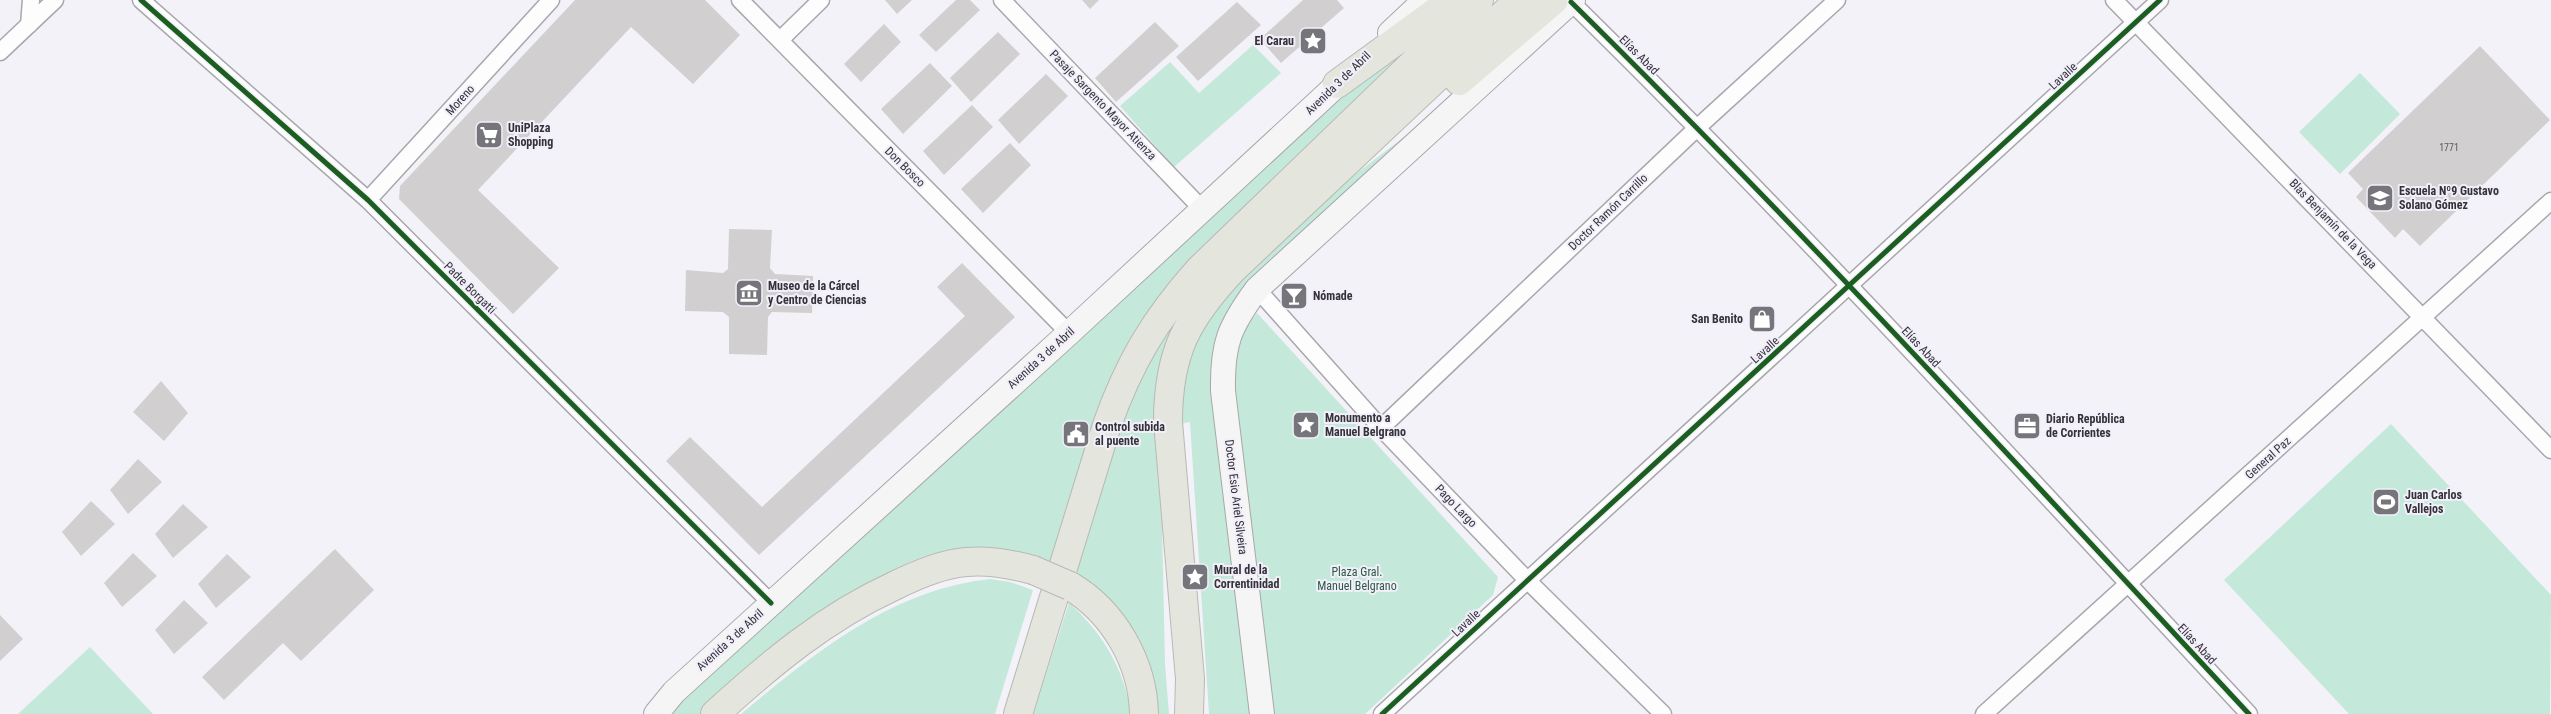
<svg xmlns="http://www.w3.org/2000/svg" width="2551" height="714" font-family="'Roboto Condensed',sans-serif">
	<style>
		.green { fill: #c4e8d9 }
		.building { fill: #d1cfd0 }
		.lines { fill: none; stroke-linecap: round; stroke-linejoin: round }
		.street-casing { stroke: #a8a7ac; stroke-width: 19 }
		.secondary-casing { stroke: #a8a7ac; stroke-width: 26 }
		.highway-casing { stroke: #b8b9b4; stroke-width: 30 }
		.street { stroke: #fdfdfe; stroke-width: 16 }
		.secondary { stroke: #f6f5f5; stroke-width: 24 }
		.highway { stroke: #e4e6de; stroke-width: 28 }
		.highway-bridge-casing { stroke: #b8b9b4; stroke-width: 30; stroke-linecap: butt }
		.highway-bridge { stroke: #e4e6de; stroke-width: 28 }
		.cycleway-casing { stroke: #f2effb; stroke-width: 8 }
		.cycleway { stroke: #1b5e20; stroke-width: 5 }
		.labels { text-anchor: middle; stroke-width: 4; stroke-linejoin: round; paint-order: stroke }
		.number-label { font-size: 10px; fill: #5a595d }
		.poi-label { font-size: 12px; font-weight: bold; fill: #333237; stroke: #f2effb; text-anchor: start }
		.street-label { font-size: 12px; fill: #333237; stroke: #f2effb }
		.park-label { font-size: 12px; fill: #2b5a45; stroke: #f2effb }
	</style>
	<rect width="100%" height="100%" fill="#f3f2f8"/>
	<path class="green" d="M1462,0L1151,320L1058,567C1026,556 1004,548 970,548C884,547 769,660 707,714H666L1386,58Z
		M1253,45L1281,73L1174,167L1120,106L1170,62L1199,93Z
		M2360,73L2400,114L2340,174L2299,132Z
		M1426,120L1224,328L1253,714H1209L1190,422L1180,424V390L1187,357L1204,321L1234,287L1344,183Z
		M1196,290L1160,434L1165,664L1169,714H1156L1071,572L1132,374Z
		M1257,313L1498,577L1493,595L1365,714H1271L1230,407L1234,345Z
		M2391,424L2551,595L2550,714H2349L2224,580Z
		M990,579L1010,582L1033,590L995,714H741C814,653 893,589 990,579Z
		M1069,603C1102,632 1125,670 1131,714H1033Z
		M90,647L153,714H18Z"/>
	<path class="building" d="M575,0H705L740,35L693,84L631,27L478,190L559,268L513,314L399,199L400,186Z
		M885,0H912L897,14Z
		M956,0H970L980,10L936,52L919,35Z
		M1082,0H1099L1090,9Z
		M1303,0H1337L1344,8L1281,63L1260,39Z
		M1237,2L1261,25L1198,81L1176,57Z
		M1155,22L1179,46L1116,102L1095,78Z
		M884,24L901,42L861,82L844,64Z
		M998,32L1020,54L971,102L950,78Z
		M2480,46L2550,120L2420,246L2403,229L2395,238L2356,197L2363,189L2348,173Z
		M930,63L952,86L903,134L881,109Z
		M1046,74L1068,96L1019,144L998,120Z
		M972,105L993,127L944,175L923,151Z
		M1010,143L1031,165L983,213L961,189Z
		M729,229L772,230L770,268L775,274L813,276L812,313L772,312L768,317L767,355L729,354V317L723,312L685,311L686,270L723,273L728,269Z
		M962,263L1015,317L759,555L666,461L690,437L762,507L965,316L937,287Z
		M161,381L188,413L164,441L133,412Z
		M138,459L162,482L128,514L110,490Z
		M91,501L115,524L81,556L62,532Z
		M183,504L208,527L173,558L155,534Z
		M335,549L374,590L301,661L283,643L224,700L202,677Z
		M133,553L157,576L122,607L104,583Z
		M227,554L251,577L216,608L198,584Z
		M184,600L208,623L174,654L155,630Z
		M0,615L23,639L0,661Z"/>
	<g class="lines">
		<g class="street-casing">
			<path id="street" d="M141,0L368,200L771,603
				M740,0L1069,333
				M1002,0L1203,210
				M2114,0L2551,450
				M1571,2C1805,232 2026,474 2249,714
				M29,25L31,0
				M780,40L821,0
				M0,52L55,0
				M368,200L551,0
				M1257,289L1381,428L1527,580L1663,714
				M1381,428L1698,127L1837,0
				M1382,714L2160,0
				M1984,714L2551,201"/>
		</g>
		<g class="secondary-casing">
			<path id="secondary" d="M1390,33L1425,0
				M656,714L674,692L1069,333L1352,71
				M1262,714L1223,391C1222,344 1229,327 1257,289L1573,0"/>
		</g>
		<g class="highway-casing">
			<path id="highway" d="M1459,81L1554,0
				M1337,84L1452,0
				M1070,586C1114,612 1143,663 1144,714
				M715,714C770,664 826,617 894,586C916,575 941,564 966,562C989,560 1011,564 1033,570
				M1018,714L1107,425C1129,363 1155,319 1199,270L1479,0
				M1189,714L1190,679L1168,422C1168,352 1187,318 1234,268L1519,0"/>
		</g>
		<use href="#street" class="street"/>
		<use href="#secondary" class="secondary"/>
		<use href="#highway" class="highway"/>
		<g class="highway-bridge-casing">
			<path id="highway-bridge" d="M1033,570L1070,586"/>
		</g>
		<use href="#highway-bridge" class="highway-bridge"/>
		<g class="cycleway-casing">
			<path id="cycleway" d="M141,0L368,200L771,603
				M1571,2C1805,232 2026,474 2249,714
				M1382,714L2160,0"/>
		</g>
		<use href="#cycleway" class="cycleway"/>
	</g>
	<defs>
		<g id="sight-square" transform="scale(1.4375)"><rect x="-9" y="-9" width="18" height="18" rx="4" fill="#76757b" stroke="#f2effb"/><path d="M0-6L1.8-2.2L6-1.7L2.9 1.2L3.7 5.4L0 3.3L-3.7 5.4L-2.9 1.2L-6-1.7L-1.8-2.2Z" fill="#fff"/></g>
		<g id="supermarket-square" transform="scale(1.4375)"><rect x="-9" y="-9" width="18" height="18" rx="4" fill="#76757b" stroke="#f2effb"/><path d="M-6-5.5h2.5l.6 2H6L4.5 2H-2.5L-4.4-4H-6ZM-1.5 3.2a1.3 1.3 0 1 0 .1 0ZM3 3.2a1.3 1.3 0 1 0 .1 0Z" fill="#fff"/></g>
		<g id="school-square" transform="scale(1.4375)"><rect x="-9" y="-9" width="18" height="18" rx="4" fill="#76757b" stroke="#f2effb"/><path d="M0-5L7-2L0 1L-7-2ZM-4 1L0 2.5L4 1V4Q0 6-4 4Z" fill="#fff"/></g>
		<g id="museum-square" transform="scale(1.4375)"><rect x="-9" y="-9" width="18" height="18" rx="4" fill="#76757b" stroke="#f2effb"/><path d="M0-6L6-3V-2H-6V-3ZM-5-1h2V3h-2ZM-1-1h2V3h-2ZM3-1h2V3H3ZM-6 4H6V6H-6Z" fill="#fff"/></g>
		<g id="bar-square" transform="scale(1.4375)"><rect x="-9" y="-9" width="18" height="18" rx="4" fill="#76757b" stroke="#f2effb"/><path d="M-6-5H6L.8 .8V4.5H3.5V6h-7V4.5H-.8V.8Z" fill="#fff"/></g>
		<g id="shop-square" transform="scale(1.4375)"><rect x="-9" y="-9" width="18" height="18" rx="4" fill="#76757b" stroke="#f2effb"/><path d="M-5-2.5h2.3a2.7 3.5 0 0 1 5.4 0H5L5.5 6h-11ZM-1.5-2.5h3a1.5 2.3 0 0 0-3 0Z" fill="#fff"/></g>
		<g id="office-square" transform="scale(1.4375)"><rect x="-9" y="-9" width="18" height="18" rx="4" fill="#76757b" stroke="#f2effb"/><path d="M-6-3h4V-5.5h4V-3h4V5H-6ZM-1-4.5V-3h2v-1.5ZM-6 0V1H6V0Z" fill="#fff"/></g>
		<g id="civic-square" transform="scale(1.4375)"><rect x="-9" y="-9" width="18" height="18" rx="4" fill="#76757b" stroke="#f2effb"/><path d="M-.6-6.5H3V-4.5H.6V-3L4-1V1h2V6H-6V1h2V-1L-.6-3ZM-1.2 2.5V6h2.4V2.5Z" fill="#fff"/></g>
		<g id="stadium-square" transform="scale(1.4375)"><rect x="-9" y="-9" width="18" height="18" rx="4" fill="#76757b" stroke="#f2effb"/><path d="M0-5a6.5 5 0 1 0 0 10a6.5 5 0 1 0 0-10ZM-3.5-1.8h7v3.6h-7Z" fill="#fff"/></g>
	</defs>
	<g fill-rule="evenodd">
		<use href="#sight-square" x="1313" y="41"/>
		<use href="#supermarket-square" x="489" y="135"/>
		<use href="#school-square" x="2380" y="198"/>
		<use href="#museum-square" x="749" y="293"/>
		<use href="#bar-square" x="1294" y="296"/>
		<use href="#shop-square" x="1762" y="319"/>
		<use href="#sight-square" x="1306" y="425"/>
		<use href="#office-square" x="2027" y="426"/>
		<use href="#civic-square" x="1076" y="434"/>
		<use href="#stadium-square" x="2386" y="502"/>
		<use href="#sight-square" x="1195" y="577"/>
	</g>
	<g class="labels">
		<g class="number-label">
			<text x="2449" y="151">1771</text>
		</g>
		<g class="poi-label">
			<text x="1294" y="45" text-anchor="end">El Carau</text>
			<text x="508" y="132">UniPlaza<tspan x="508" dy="14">Shopping</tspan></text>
			<text x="2399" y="195">Escuela Nº9 Gustavo<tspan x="2399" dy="14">Solano Gómez</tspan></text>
			<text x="768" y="290">Museo de la Cárcel<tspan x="768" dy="14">y Centro de Ciencias</tspan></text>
			<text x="1313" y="300">Nómade</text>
			<text x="1743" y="323" text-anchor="end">San Benito</text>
			<text x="1325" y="422">Monumento a<tspan x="1325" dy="14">Manuel Belgrano</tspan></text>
			<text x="2046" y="423">Diario República<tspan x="2046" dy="14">de Corrientes</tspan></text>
			<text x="1095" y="431">Control subida<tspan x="1095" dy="14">al puente</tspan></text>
			<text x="2405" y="499">Juan Carlos<tspan x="2405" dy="14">Vallejos</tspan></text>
			<text x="1214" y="574">Mural de la<tspan x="1214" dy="14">Correntinidad</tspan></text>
		</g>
		<g class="street-label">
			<text transform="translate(1639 55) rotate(45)" y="4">Elías Abad</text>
			<text transform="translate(2063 76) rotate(-43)" y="4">Lavalle</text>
			<text transform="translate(1338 83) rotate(-44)" y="4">Avenida 3 de Abril</text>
			<text transform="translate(460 100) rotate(-48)" y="4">Moreno</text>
			<text transform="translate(1103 105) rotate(46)" y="4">Pasaje Sargento Mayor Atienza</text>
			<text transform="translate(905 167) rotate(45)" y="4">Don Bosco</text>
			<text transform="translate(1608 212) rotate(-44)" y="4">Doctor Ramón Carrillo</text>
			<text transform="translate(2333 224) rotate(46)" y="4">Blas Benjamín de la Vega</text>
			<text transform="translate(470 288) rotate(45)" y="4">Padre Borgatti</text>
			<text transform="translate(1921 347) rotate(47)" y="4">Elías Abad</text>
			<text transform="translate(1765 350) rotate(-42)" y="4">Lavalle</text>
			<text transform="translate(1041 358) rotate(-42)" y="4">Avenida 3 de Abril</text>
			<text transform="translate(2268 458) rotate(-42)" y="4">General Paz</text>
			<text transform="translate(1236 497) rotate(83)" y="4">Doctor Esio Ariel Silveira</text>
			<text transform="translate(1456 506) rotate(46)" y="4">Pago Largo</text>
			<text transform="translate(1466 623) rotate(-43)" y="4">Lavalle</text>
			<text transform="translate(730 640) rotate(-42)" y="4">Avenida 3 de Abril</text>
			<text transform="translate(2197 644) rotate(47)" y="4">Elías Abad</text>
		</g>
		<g class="park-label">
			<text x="1357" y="576">Plaza Gral.<tspan x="1357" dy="14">Manuel Belgrano</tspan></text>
		</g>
	</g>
</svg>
